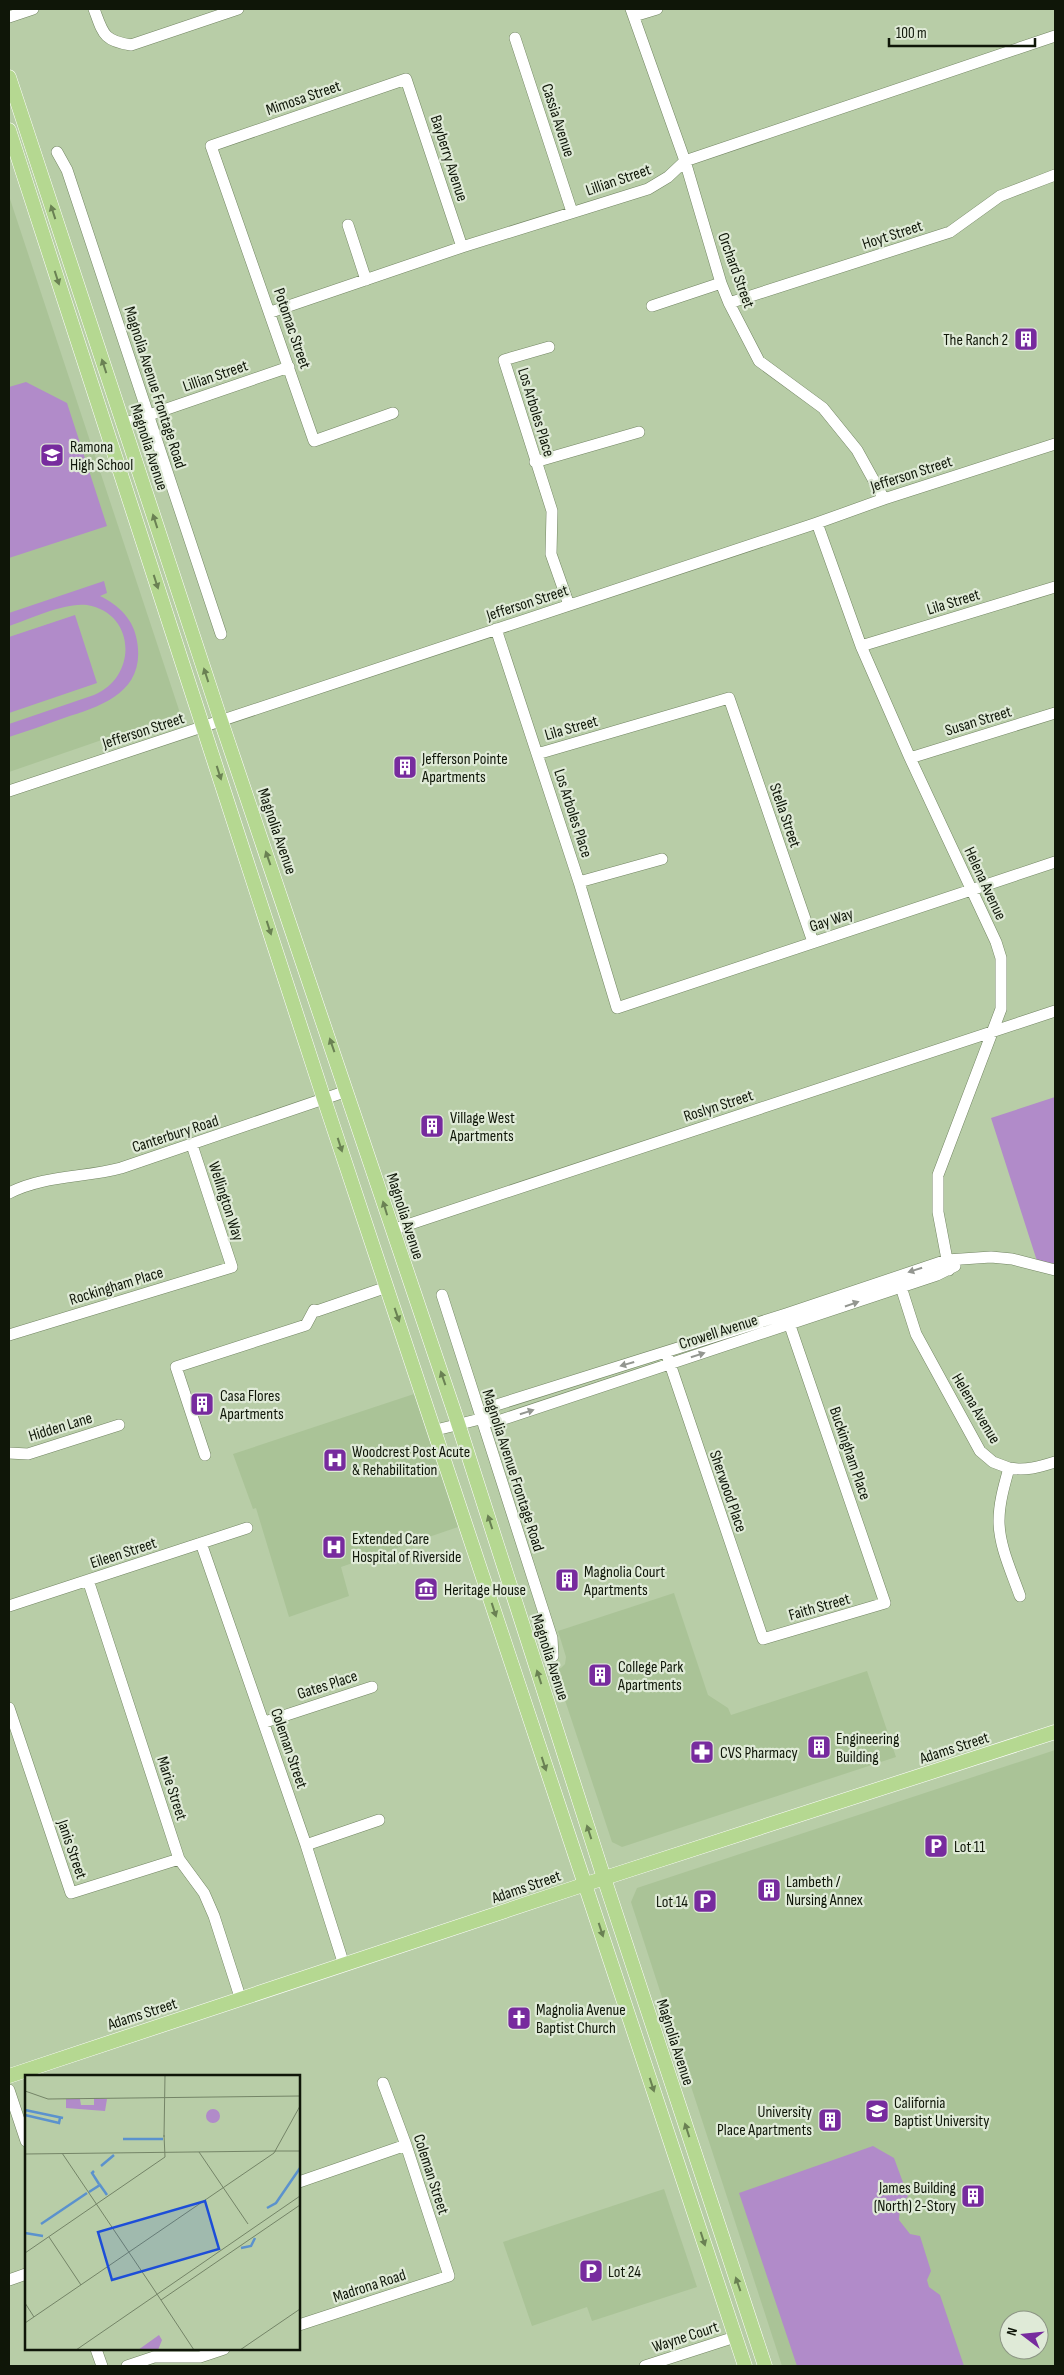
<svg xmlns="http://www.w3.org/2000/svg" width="1064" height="2375" font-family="'Sofia Sans Condensed',sans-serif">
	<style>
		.built { fill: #aac397; fill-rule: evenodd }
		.green { fill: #b18bc9 }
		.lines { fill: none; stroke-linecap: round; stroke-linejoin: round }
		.minor-casing { stroke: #728562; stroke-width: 12 }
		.major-casing { stroke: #fff; stroke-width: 15 }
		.minor { stroke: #fff; stroke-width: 11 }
		.major { stroke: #b5d891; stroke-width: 14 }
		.oneway { fill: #6a8153 }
		.oneway2 { fill: #939690 }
		.labels { text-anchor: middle; stroke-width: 4.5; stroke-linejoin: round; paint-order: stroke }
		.street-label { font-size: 16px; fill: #0f1608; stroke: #dfead7 }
		.poi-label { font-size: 16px; fill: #0f1608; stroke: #dfead7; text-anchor: start }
		.inset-river { fill: none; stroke: #5b92cd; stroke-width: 2.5 }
		.inset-road { fill: none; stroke: #748467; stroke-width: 1 }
		.view { fill: #1d4ed8; fill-opacity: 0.15; stroke: #1d4ed8; stroke-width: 2.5 }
		.inset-edge { fill: none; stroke: #0f1608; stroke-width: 2.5 }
	</style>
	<rect width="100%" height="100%" fill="#b8cda7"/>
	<path class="built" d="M9,196L180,713L9,772Z
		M414,1394L458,1527L341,1567L349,1596L289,1617L256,1508L253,1509L233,1454Z
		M674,1593L708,1695L728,1708L731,1715L867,1671L896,1757L622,1847L612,1842L555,1670L561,1668L565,1664L566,1657L558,1631Z
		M1055,1750V2366H782L631,1902L637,1888ZM1009,2320H1039V2350H1009Z
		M664,2189L697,2287L592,2321L587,2307L532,2326L503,2242Z"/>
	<path class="green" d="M26,382L67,403L107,526L9,558V387Z
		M104,581L107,593L100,596C119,605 134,620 137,641C146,692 102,706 64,718C45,725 27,731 9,737V724L94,695C138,677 136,613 87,605C65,602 30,619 9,626V613Z
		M75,615L97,683L9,713V637Z
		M1055,1097V1264L1037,1261L991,1118Z
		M873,2146L894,2158L908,2196L900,2206L899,2220L910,2234L920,2236L931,2271L927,2280L929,2287L940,2295L964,2366H797L739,2193Z"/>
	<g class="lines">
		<g class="minor-casing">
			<path id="minor" d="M94,9C103,33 103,41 131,45L238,9
				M631,9L685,161L721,283L729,303L759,361L823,408L857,450L884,499
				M634,16L657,9
				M9,17L33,9
				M515,38L572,212
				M57,152L67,170L221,634
				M348,225L366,280
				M729,303L950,232L1000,196L1055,175
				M652,306L721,283
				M271,312L462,247L648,189L668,177L685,161L1055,36
				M549,347L504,360L552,511L551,554L569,605
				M393,413L314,441L211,146L406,79L462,247
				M123,424L289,367
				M535,462L639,432
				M817,523L861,646L910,758L996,942L1001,958V1009L938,1175V1212L949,1270
				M496,629L579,882L617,1008L1055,862
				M861,646L1055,587
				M537,754L729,698L813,942
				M910,758L1055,713
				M9,791L817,523L884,499L1055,444
				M579,882L662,859
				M9,1193C44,1175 84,1178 121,1168L347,1091
				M392,1230L1055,1011
				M901,1287L916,1334L980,1451L993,1462L1009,1468C1004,1486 999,1503 999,1521C999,1546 1012,1573 1020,1596
				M442,1295L552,1638L553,1656
				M9,1335L232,1267L192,1145
				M666,1352L763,1639L885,1603L786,1314
				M480,1419L490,1407L786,1314L947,1260L991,1257L1012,1259L1055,1270
				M436,1430L480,1419L495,1422L937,1275L955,1266
				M9,1453L28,1454L119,1425
				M205,1455L176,1367L306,1325L314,1310L317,1311L387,1287
				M1009,1468C1026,1471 1039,1467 1055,1462
				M201,1543L306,1845L344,1965
				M88,1580L179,1859L204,1893L214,1916L241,2000
				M9,1606L247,1528
				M9,1708L71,1893L179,1859
				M265,1722L372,1687
				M306,1845L379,1820
				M9,2090L26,2141
				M299,2182L406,2145
				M9,2280L26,2274
				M299,2325L449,2276L406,2145L383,2083
				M96,2349L102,2366
				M127,2366L154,2357H200L224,2349
				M645,2366L735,2337"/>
		</g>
		<g class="major-casing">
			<path id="major" d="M9,77L221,721L456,1417L604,1878L765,2366
				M9,130L324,1099L745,2366
				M9,2076L586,1884L1055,1732"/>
		</g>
		<use href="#minor" class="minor"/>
		<use href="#major" class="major"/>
	</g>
	<defs><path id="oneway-solid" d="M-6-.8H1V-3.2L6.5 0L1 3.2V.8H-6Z" transform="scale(1.25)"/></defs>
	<g class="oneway">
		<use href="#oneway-solid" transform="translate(53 212) rotate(-108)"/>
		<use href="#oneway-solid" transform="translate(57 278) rotate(72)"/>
		<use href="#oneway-solid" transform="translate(104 366) rotate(-108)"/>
		<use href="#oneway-solid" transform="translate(155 521) rotate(-108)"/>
		<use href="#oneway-solid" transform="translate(156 582) rotate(72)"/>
		<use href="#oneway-solid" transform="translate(206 675) rotate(-108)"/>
		<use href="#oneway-solid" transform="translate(219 773) rotate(72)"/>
		<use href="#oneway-solid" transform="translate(268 858) rotate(-109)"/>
		<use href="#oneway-solid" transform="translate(269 928) rotate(72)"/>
		<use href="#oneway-solid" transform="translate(332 1045) rotate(-109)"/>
		<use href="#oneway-solid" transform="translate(340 1145) rotate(72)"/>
		<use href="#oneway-solid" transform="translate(385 1208) rotate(-107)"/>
		<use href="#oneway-solid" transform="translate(397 1315) rotate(71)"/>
		<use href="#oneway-solid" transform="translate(443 1378) rotate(-109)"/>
		<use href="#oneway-solid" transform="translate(490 1522) rotate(-108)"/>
		<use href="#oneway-solid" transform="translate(494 1610) rotate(72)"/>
		<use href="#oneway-solid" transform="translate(539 1677) rotate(-108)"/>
		<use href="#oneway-solid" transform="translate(544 1764) rotate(72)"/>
		<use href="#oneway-solid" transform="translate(589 1832) rotate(-108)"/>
		<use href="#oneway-solid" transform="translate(601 1930) rotate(72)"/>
		<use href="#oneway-solid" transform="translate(652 2085) rotate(72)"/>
		<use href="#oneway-solid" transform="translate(687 2130) rotate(-108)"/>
		<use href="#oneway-solid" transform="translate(703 2239) rotate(72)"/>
		<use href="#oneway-solid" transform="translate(738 2284) rotate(-109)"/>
	</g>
	<g class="oneway2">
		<use href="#oneway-solid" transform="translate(915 1270) rotate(162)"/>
		<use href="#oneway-solid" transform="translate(852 1304) rotate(-19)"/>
		<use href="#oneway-solid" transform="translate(698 1355) rotate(-18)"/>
		<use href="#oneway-solid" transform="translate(627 1364) rotate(164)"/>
		<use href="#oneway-solid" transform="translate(527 1412) rotate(-18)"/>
	</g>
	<defs>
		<g id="building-square" transform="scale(1.25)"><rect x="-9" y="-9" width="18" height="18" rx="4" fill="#772b9e" stroke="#dfead7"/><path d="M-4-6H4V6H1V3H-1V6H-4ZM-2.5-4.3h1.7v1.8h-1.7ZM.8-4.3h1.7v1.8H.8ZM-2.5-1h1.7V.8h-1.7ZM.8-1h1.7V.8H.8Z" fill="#fff"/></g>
		<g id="school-square" transform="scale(1.25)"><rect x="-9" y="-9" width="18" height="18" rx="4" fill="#772b9e" stroke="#dfead7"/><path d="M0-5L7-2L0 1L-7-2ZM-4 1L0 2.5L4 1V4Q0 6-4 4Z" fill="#fff"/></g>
		<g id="hospital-square" transform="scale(1.25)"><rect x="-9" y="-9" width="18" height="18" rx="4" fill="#772b9e" stroke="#dfead7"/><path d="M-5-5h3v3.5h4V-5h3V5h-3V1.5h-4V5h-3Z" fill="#fff"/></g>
		<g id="museum-square" transform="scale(1.25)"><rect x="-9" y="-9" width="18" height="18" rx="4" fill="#772b9e" stroke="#dfead7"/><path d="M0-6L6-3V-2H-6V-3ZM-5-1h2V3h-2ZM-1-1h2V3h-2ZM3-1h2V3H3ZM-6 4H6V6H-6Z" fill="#fff"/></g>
		<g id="pharmacy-square" transform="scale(1.25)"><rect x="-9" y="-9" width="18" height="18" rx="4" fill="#772b9e" stroke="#dfead7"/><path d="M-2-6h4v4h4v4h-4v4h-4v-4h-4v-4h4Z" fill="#fff"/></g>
		<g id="parking-square" transform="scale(1.25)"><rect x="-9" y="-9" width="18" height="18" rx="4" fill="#772b9e" stroke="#dfead7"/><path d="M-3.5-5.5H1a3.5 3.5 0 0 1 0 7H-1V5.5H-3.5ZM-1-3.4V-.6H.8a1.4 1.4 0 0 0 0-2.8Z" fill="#fff"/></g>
		<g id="church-square" transform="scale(1.25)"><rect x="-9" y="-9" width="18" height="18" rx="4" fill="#772b9e" stroke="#dfead7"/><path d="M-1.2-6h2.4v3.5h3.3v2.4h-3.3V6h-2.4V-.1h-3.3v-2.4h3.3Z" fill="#fff"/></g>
		<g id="university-square" transform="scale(1.25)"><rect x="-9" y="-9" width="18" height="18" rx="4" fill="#772b9e" stroke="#dfead7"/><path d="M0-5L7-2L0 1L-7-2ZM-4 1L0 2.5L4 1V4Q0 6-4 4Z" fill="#fff"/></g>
	</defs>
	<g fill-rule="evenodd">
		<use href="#building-square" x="1026" y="339"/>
		<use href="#school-square" x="52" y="455"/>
		<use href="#building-square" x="405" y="767"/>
		<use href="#building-square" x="432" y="1126"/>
		<use href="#building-square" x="202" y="1404"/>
		<use href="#hospital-square" x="335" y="1460"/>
		<use href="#hospital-square" x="334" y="1547"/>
		<use href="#building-square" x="567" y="1580"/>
		<use href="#museum-square" x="426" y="1589"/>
		<use href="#building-square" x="600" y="1675"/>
		<use href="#building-square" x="819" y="1747"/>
		<use href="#pharmacy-square" x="702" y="1752"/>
		<use href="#parking-square" x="936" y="1846"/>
		<use href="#building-square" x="769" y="1890"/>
		<use href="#parking-square" x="705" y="1901"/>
		<use href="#church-square" x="519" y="2018"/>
		<use href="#university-square" x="877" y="2111"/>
		<use href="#building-square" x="830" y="2120"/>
		<use href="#building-square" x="973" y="2196"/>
		<use href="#parking-square" x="591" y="2271"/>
	</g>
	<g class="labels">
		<g class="street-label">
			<text transform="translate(303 97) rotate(-19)" y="6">Mimosa Street</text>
			<text transform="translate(559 120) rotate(72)" y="6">Cassia Avenue</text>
			<text transform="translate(450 158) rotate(72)" y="6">Bayberry Avenue</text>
			<text transform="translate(618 179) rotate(-19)" y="6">Lillian Street</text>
			<text transform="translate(892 234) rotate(-18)" y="6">Hoyt Street</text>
			<text transform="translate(737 270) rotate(70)" y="6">Orchard Street</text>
			<text transform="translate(293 328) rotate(71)" y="6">Potomac Street</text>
			<text transform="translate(215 375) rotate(-19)" y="6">Lillian Street</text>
			<text transform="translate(156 387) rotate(72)" y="6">Magnolia Avenue Frontage Road</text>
			<text transform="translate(537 412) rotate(73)" y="6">Los Arboles Place</text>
			<text transform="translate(150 447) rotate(72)" y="6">Magnolia Avenue</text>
			<text transform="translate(911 473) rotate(-18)" y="6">Jefferson Street</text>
			<text transform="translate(953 601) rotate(-17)" y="6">Lila Street</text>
			<text transform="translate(527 602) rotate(-18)" y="6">Jefferson Street</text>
			<text transform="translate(978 720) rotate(-17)" y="6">Susan Street</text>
			<text transform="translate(571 727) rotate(-16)" y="6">Lila Street</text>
			<text transform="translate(143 730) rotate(-18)" y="6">Jefferson Street</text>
			<text transform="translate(574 813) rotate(72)" y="6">Los Arboles Place</text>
			<text transform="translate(786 815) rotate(71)" y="6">Stella Street</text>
			<text transform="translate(278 831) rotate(71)" y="6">Magnolia Avenue</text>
			<text transform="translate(986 883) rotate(65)" y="6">Helena Avenue</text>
			<text transform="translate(831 919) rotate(-18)" y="6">Gay Way</text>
			<text transform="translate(718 1105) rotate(-18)" y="6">Roslyn Street</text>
			<text transform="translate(175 1133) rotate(-18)" y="6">Canterbury Road</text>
			<text transform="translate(227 1201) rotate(72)" y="6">Wellington Way</text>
			<text transform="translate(406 1216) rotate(72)" y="6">Magnolia Avenue</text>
			<text transform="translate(116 1285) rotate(-17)" y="6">Rockingham Place</text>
			<text transform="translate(718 1331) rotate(-18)" y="6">Crowell Avenue</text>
			<text transform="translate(977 1408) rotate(59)" y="6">Helena Avenue</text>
			<text transform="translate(60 1426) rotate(-17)" y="6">Hidden Lane</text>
			<text transform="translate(851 1453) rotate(71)" y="6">Buckingham Place</text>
			<text transform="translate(514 1470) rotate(72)" y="6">Magnolia Avenue Frontage Road</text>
			<text transform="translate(729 1491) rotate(71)" y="6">Sherwood Place</text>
			<text transform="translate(123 1552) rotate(-18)" y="6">Eileen Street</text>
			<text transform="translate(819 1606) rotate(-16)" y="6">Faith Street</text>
			<text transform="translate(551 1657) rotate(72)" y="6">Magnolia Avenue</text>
			<text transform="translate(327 1684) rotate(-18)" y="6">Gates Place</text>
			<text transform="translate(954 1747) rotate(-18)" y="6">Adams Street</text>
			<text transform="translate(290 1748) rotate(71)" y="6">Coleman Street</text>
			<text transform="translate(173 1788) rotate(72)" y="6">Marie Street</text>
			<text transform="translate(73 1849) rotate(71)" y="6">Janis Street</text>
			<text transform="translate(526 1886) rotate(-19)" y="6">Adams Street</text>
			<text transform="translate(142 2013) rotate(-18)" y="6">Adams Street</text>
			<text transform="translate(676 2042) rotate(72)" y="6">Magnolia Avenue</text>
			<text transform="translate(432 2174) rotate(72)" y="6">Coleman Street</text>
			<text transform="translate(369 2285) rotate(-18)" y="6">Madrona Road</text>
			<text transform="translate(685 2336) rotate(-18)" y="6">Wayne Court</text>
		</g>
		<g class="poi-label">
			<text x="1008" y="345" text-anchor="end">The Ranch 2</text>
			<text x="70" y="452">Ramona<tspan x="70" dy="18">High School</tspan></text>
			<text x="422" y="764">Jefferson Pointe<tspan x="422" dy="18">Apartments</tspan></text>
			<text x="450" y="1123">Village West<tspan x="450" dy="18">Apartments</tspan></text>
			<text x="220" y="1401">Casa Flores<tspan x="220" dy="18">Apartments</tspan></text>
			<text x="352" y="1457">Woodcrest Post Acute<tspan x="352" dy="18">&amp; Rehabilitation</tspan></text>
			<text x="352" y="1544">Extended Care<tspan x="352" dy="18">Hospital of Riverside</tspan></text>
			<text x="584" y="1577">Magnolia Court<tspan x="584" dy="18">Apartments</tspan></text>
			<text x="444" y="1595">Heritage House</text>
			<text x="618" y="1672">College Park<tspan x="618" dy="18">Apartments</tspan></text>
			<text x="836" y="1744">Engineering<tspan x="836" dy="18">Building</tspan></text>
			<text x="720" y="1758">CVS Pharmacy</text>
			<text x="954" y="1852">Lot 11</text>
			<text x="786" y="1887">Lambeth /<tspan x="786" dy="18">Nursing Annex</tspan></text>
			<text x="688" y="1907" text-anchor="end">Lot 14</text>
			<text x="536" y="2015">Magnolia Avenue<tspan x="536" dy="18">Baptist Church</tspan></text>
			<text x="894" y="2108">California<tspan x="894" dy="18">Baptist University</tspan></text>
			<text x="812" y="2117" text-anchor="end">University<tspan x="812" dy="18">Place Apartments</tspan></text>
			<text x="956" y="2193" text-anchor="end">James Building<tspan x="956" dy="18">(North) 2-Story</tspan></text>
			<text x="608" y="2277">Lot 24</text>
		</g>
	</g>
	<g transform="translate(25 2075)">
		<rect width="275" height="275" fill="#b8cda7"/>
		<path d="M69,23L82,24L80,36L41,33V24H55L56,30H69ZM181 41a7 7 0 1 1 14 0a7 7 0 1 1-14 0ZM134,260L137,265L133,275H113Z" fill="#b18bc9"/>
		<path class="inset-river" d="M0,35L38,43M0,40L34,48L35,43M98,64H138M76,91L89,80M69,96L67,98L74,109M264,109L275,93M64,117L75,110L82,120M242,133L251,128L264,109M16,149L62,118M0,158L18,161M216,173L226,171L230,163"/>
		<path class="inset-road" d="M0,16L23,24L275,21M139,62L140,0M250,76H275M174,77L223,149M37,78L128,213M0,79L251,76M24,162L56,210M0,178L140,82L139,60M128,213L169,275M136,225L275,130M0,228L9,242M0,248L249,78L275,31M51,275L275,121M215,275L275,234"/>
		<path class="view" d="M180,126L194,174L87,205L73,157Z"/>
		<rect width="275" height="275" class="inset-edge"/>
	</g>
	<rect width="1064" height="2375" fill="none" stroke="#0f1608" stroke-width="20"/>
	<g transform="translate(1024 2335) rotate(286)"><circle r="24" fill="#dfead7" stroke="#8c9584"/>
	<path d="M0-4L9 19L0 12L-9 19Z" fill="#772b9e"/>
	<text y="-8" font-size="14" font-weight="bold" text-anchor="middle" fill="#0f1608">N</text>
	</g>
	<path d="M889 38v8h146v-8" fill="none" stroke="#0f1608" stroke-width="2.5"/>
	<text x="896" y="38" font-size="15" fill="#0f1608" stroke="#dfead7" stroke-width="4" paint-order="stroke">100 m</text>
</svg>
